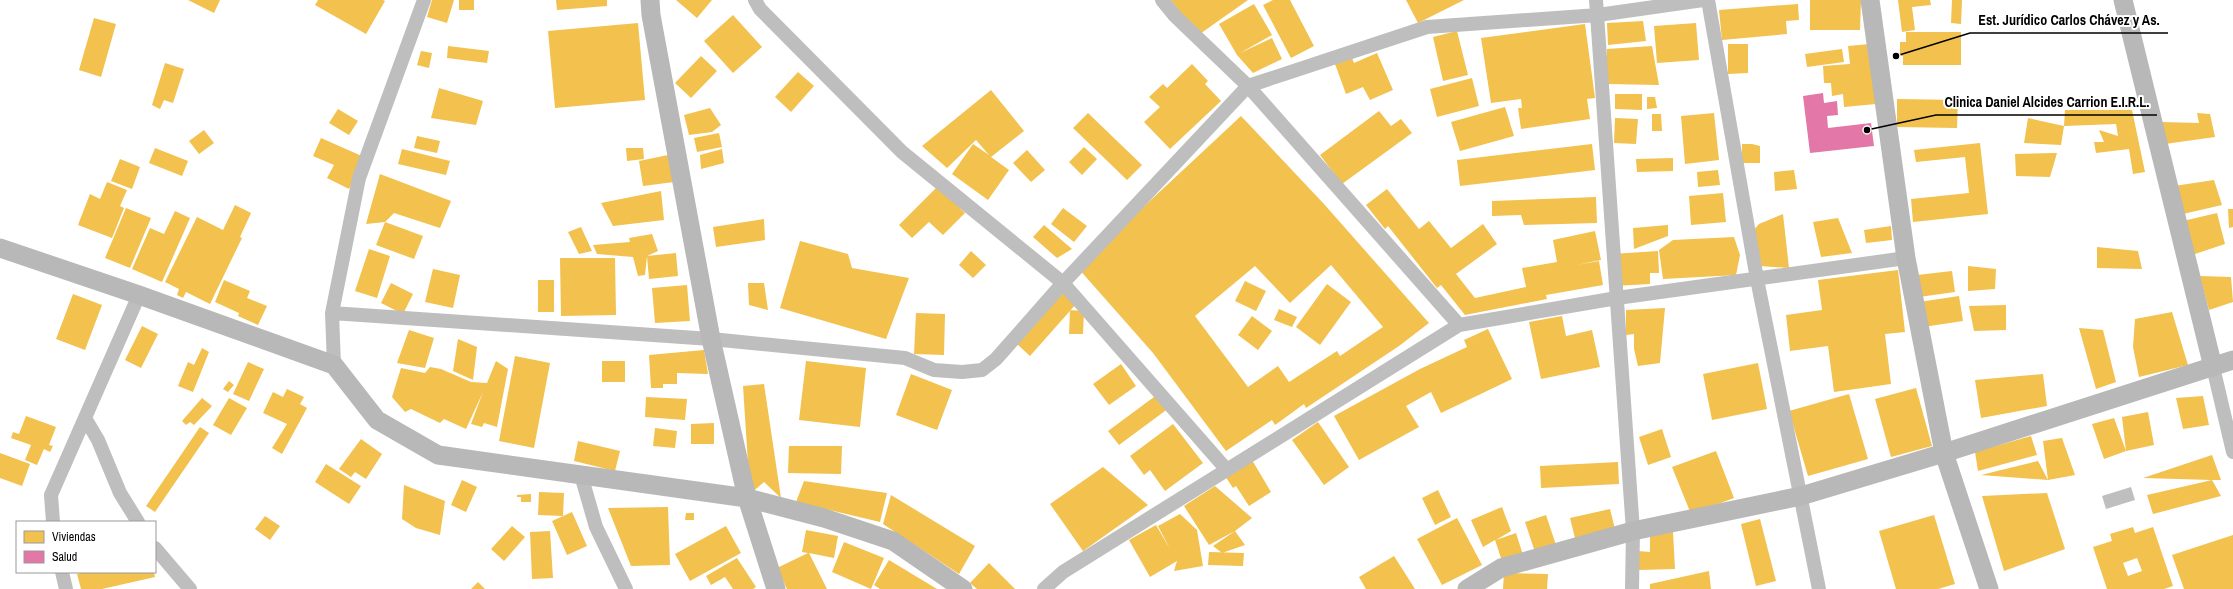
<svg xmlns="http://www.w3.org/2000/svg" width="2233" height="589" font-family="'Archivo Narrow',sans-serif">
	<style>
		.water { fill: #bfbfbf }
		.homes { fill: #f2c14e; fill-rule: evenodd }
		.health { fill: #e377a8 }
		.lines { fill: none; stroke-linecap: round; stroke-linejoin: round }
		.street { stroke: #bebebe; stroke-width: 14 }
		.secondary { stroke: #b8b8b8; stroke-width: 19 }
		.leader { fill: none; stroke: #000; stroke-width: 1.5 }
		.callout-dot { fill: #000; stroke: #fff; stroke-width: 1.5 }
		.callout-label { font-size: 14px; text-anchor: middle; font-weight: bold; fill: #000; stroke: #fff; stroke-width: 4; stroke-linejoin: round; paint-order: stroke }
	</style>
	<rect width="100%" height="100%" fill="#fff"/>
	<path class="water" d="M2131,487L2135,500L2106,509L2102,496Z"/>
	<path class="homes" d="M188,0H220L214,13Z
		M318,0H383L385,1L366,34L315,5Z
		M432,0H454L447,23L427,17Z
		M459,0H474V10H459Z
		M556,0H607V6L557,10Z
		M676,0H712L697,18Z
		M1171,0H1248L1197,36Z
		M1273,0H1290L1314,46L1291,58L1263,5Z
		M1406,0H1464L1418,23Z
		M1810,0H1861L1860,30H1810Z
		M1898,0H1930L1931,5L1912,7L1915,30L1902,32Z
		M1952,0H1962L1961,24L1951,23Z
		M1254,4L1272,35L1240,53L1272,38L1282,59L1253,73L1237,55L1219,24Z
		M1798,4L1799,20L1786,21L1787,34L1722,40L1719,10Z
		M733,15L762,47L733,73L704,41Z
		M94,18L116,24L101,77L79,70Z
		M1643,21L1646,41L1608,45L1607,23Z
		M638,23L645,100L555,108L548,31Z
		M1696,23L1699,60L1657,63L1654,26Z
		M1585,24L1595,98L1587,99L1590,119L1521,129L1518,108H1522L1521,99L1491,103L1481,38Z
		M1457,31L1468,75L1443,81L1433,37Z
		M1906,32H1961V65H1903V56H1900V42H1906Z
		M1728,44H1748V73L1728,74Z
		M1870,44L1876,104L1844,107L1843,94L1832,96L1831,83H1824L1823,66L1850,64L1848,46Z
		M448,46L489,51L487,63L447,58Z
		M1652,46L1659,85L1607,84V49Z
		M1842,49L1844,62L1807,67L1805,54Z
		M421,51L432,53L429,68L417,65Z
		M1377,53L1393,90L1370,100L1363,87L1346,94L1335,64L1352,58L1354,63Z
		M701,56L717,71L691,98L675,83Z
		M165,63L184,69L173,103L164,100L160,109L152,105Z
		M1192,64L1208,81L1205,84L1221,101L1170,149L1144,122L1160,107L1149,97L1163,84L1167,88Z
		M798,72L814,86L791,112L775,97Z
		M1472,78L1479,106L1437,117L1430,89Z
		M439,88L483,101L476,125L431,118Z
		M991,90L1024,131L991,157L1009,170L988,200L952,174L973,144L989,155L976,140L947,168L922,146Z
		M1615,94H1642V110L1615,109Z
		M1647,97H1655L1657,108L1647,109Z
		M1897,99L1958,100L1957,128L1897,127Z
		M1505,107L1514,136L1460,151L1451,122Z
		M710,108L721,125L712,132L689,135L684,115Z
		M338,109L358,121L349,135L329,123Z
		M2065,110H2132L2145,172L2133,174L2129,149L2096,153L2094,142H2104L2099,130L2118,136L2116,124L2064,126Z
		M1379,111L1391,126L1401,119L1412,133L1342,184L1320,155Z
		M1088,113L1142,165L1127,180L1073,128Z
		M1714,113L1719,160L1685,164L1681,116Z
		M2197,113L2210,114L2215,137L2165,144L2161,122L2199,123Z
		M1652,114H1661L1662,131H1652Z
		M1241,116L1324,204L1429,323L1399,346L1306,408L1304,404L1275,425L1272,420L1226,451L1153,353L1078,268ZM1331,265L1383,327L1340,356L1337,351L1289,382L1278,366L1248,387L1195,316L1255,266L1290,303Z
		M1615,118L1638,119L1636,144L1614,143Z
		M2028,118L2064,126L2061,145L2024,143Z
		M204,130L214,143L199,154L189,141Z
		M719,133L722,147L697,152L694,138Z
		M417,136L440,141L437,153L414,148Z
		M321,138L364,157L349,189L327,178L334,165L313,156Z
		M1980,143L1988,214L1913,222L1911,199L1969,193L1965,157L1916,162L1914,150Z
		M1592,144L1595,170L1460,186L1457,160Z
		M1742,144H1752L1760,146V163H1742Z
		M1084,147L1097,159L1082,175L1069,162Z
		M155,148L188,161L182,176L149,163Z
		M626,148H643L644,159L627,161Z
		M402,149L450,161L446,175L398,164Z
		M722,149L724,163L701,169L700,155Z
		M1027,150L1045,170L1031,182L1013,163Z
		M2057,153L2050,177L2016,176L2015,154Z
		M668,155L674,182L643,186L639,161Z
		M1673,158V171L1637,172L1636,159Z
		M120,159L140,167L132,189L111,181Z
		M1718,170L1720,185L1698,187L1697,172Z
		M1794,170L1797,189L1775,191L1774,172Z
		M380,174L451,201L440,228L394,213L385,222L366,224Z
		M2214,180L2222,205L2183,214L2174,186Z
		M107,182L127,190L120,206L124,208L112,238L78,225L90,194L100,199Z
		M938,186L965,213L943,235L929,222L912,238L899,225Z
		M1387,189L1419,229L1429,221L1451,248L1483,224L1497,244L1456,274L1475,298L1526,287L1522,268L1557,262L1553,240L1595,231L1601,260L1576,265L1599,261L1603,285L1546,295L1547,299L1465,315L1441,285L1437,288L1388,226L1385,229L1366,205Z
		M661,191L664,220L613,226L601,203Z
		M1723,193L1726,222L1691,225L1689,196Z
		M1596,197L1597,223L1524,225L1521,215L1492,216V201Z
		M235,205L251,213L240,237L242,238L210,304L186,292L183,298L177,295L179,289L165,282L197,217L223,230Z
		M126,208L151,218L130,268L105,258Z
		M1063,208L1087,226L1074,242L1051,224Z
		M2228,209H2233V227L2229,228Z
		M175,211L190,218L162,282L132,269L150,228L164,234Z
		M2217,213L2225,244L2192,255L2183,221Z
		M1783,214L1789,268L1760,266L1752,232L1759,224Z
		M1838,218L1852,253L1821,257L1813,222Z
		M764,219L765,240L716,247L713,227Z
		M385,222L423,236L414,259L376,245Z
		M1044,225L1072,249L1057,258L1033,237Z
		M1668,225V236L1634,249L1633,228Z
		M1891,226L1892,240L1866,243L1864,230Z
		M581,227L592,251L579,254L568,232Z
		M652,234L658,251L647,256L676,253L678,276L649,279L647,256L645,275L638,276L633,257L597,254L593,245L630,242L629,238Z
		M1734,237L1740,255L1736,275L1663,279L1659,250L1673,240Z
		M800,241L848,254L852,268L909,278L886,339L780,308Z
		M2097,247L2138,251L2142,269L2097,268Z
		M369,249L390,256L377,298L355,291Z
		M971,251L986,265L973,278L959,265Z
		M1658,251L1659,273H1650V284L1614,286L1612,254Z
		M560,258H615L616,315L561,316Z
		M1968,266L1996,269L1995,289L1968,291Z
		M433,269L460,275L453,308L425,302Z
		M1898,270L1905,332L1885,334L1891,384L1834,392L1828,346L1790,351L1786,315L1822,310L1818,280Z
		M1952,271L1955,292L1919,297L1917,275Z
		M2200,276L2231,277L2233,302L2209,310Z
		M224,280L250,291L247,298L267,306L258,325L238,316L239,313L215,302Z
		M538,280H554V312H538Z
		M1245,281L1266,291L1256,311L1235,301Z
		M391,283L413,294L403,314L381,303Z
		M748,283H764L768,310L749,305Z
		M1327,284L1351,302L1320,345L1296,327Z
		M687,285L690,321L655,323L652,288Z
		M1064,291L1077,303L1030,356L1017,344Z
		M73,294L102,305L85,350L56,339Z
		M1959,296L1963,321L1923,327L1919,302Z
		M2006,305V330L1974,331L1969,306Z
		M1665,308L1660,363L1638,366L1634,349V334L1626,335V310Z
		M1279,309L1297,317L1292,327L1274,320Z
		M1070,310L1084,311L1083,334H1069Z
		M2172,312L2188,365L2139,377L2133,347L2135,319Z
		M916,313L945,314L944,355L914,354Z
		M1252,316L1272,331L1258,350L1238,335Z
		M1562,316L1566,336L1592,330L1600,367L1541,379L1529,322Z
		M142,326L158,334L141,368L125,360Z
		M2079,328L2103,330L2116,382L2096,389Z
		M1488,329L1512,379L1441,413L1431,392L1406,406L1419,427L1359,460L1334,416L1420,369L1467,347L1464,340Z
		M409,330L434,338L425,368L397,363Z
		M458,339L477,347L473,380L453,371Z
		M202,348L209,352L193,392L178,386L188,362L194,365Z
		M704,350L708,374L677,373V384H663V388H651L649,355Z
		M515,356L550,363L534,448L499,441Z
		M496,361L508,369L497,427L484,423L482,427L471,424L483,392L466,429L444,419L440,423L411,409L405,412L392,397L401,368L425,373L430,367L441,369L471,382L487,383Z
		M602,361H625V382H602Z
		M806,361L866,368L860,427L799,420Z
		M248,362L264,369L249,401L233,394Z
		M1758,363L1767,409L1712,420L1703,374Z
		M1121,364L1136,386L1109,405L1093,384Z
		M911,374L952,390L937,430L896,415Z
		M2043,374L2047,406L1981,418L1975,380Z
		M229,381L234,385L228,392L223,389Z
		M764,384L781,498L764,482L750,494L743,386Z
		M1916,388L1932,446L1891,457L1875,399Z
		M287,389L304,397L300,404L307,408L282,454L272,448L287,424L263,413L273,392L283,397Z
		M1158,394L1169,408L1119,445L1108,431Z
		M1849,394L1868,459L1808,476L1789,411Z
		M2203,396L2209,425L2183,429L2176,398Z
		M646,397L687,399L685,420L645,417Z
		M202,398L212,406L194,425L190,422L186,425L182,421Z
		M229,398L247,408L231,435L213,425Z
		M2148,412L2154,445L2126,451L2122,417Z
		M26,416L56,427L49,445L53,446L50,452L44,449L37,465L25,460L31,445L11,438L13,432L19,434Z
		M2114,418L2126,451L2104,459L2092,424Z
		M1318,422L1349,467L1324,485L1292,440Z
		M714,423V444H691V424Z
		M1173,424L1203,463L1165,491L1150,470L1144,475L1130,456Z
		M200,427L209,433L155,512L146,506Z
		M655,428L677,431L675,448L653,446Z
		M1662,429L1671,457L1648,465L1639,437Z
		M2031,436L2037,455L1978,471L1975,452Z
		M2062,438L2075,475L2048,480L2043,441Z
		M361,439L382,454L366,479L355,472L351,477L339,469Z
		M578,441L620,451L615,471L574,461Z
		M789,446H842L841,474L788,473Z
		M1716,451L1734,498L1691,514L1672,467Z
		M0,453L30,464L22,486L0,478Z
		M2212,455L2221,480H2212L2221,496L2153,514L2147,495L2212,480L2143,478Z
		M1252,460L1271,492L1249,506L1236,486L1233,488L1225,476Z
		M2038,461L2048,480L1981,475Z
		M1618,462L1619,484L1541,488L1540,466Z
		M326,464L361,486L349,504L315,482Z
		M1103,467L1148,505L1083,551L1050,504Z
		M462,480L477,487L466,512L451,505Z
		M804,481L887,493L880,522L796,502Z
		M404,485L445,501L440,535L416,528L402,519Z
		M1215,486L1252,518L1235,531L1245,545L1222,553L1213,546L1235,531L1209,545L1184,506Z
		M1438,490L1451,517L1435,525L1422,498Z
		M539,492L564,493L563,516L538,515Z
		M2047,493L2065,549L2004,571L1982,496Z
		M531,494V502H521V497H517V495Z
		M891,495L975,546L959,574L883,524Z
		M668,507L670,565L631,566L608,508Z
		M1502,507L1511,531L1496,540L1516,533L1523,555L1502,561L1495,540L1483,547L1471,520Z
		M1610,509L1615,529L1575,538L1570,518Z
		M572,512L587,546L567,555L552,521Z
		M686,513H694V520H685Z
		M1180,514L1197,530L1203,566L1174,571L1177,561L1150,577L1129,540L1156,525L1170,549L1158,526Z
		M1546,515L1556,545L1535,552L1525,522Z
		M1934,515L1955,584L1938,589H1896L1879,531Z
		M265,516L280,526L270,540L255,529Z
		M1457,518L1482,565L1442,585L1417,539Z
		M1760,519L1776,581L1756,586L1741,524Z
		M512,526L525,537L504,561L491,549Z
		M726,526L741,553L690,581L675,554Z
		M2133,527L2135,533L2153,527L2173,586L2164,589H2107L2093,547L2112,541L2110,534ZM2137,558L2142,571L2128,576L2123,563Z
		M806,530L838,536L834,558L809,553L827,589H787L777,568L808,553L802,552Z
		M550,531L553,578L532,579L530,532Z
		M1673,532L1675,569L1638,570V551L1650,552V534Z
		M2233,535V589H2184L2172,555Z
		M844,542L884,558L871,589L832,572Z
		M1209,552L1244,553L1243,566L1208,565Z
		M1394,556L1415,589H1366L1359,577Z
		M737,558L756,587L753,589H733L725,577L711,585L706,576Z
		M889,560L937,589H880L874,585Z
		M989,563L1015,589H977L970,583Z
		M1709,571L1711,589H1650V584Z
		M84,572H154L155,577L102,589H81L77,574Z
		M1504,573L1548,574L1547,589H1503Z
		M478,582L485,589H471Z"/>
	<path class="health" d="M1823,93L1824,103L1837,101L1838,115L1827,116L1828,128L1871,123L1874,146L1810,153L1803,96Z"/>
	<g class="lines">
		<path class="street" d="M755,0L760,9L902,152L1063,283L1227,470
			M1162,0L1175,16L1248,86L1459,325
			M1596,0L1633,531L1632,589
			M1708,0L1757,279L1819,589
			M332,313L711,339L905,358L934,370L962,372L982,370L996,359L1063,283L1248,86L1427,27L1598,15L1703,0
			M334,365L332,313L359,178L424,0
			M2213,367L2233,452
			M85,418L98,440L120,493L138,522
			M581,475L596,527L626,589
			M53,522L51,495L139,295
			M155,548L190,589
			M62,572L66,589
			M1044,589L1063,572L1459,325L1617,298L1906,258"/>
		<path class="secondary" d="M650,0L651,15L711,339L747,498L776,589
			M2123,0L2213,367
			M0,248L139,295L334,365L377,420L438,455L747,498L824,518L893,541L963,589
			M1467,589L1501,568L1633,531L1801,496L1944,453L1906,258L1870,0
			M1989,589L1944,453L2233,360"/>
	</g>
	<path class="leader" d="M1896 56L1970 33H2168M1867 130L1936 115H2157"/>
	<g class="callout-dot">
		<circle cx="1896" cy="56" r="4"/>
		<circle cx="1867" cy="130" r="4"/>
	</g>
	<g class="callout-label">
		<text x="2069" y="25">Est. Jurídico Carlos Chávez y As.</text>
		<text x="2047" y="107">Clinica Daniel Alcides Carrion E.I.R.L.</text>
	</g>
	<rect x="16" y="521" width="140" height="52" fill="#ffffff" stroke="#999999"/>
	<rect x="24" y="531" width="20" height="12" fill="#f2c14e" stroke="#999999"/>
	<text x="52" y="541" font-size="12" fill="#000000">Viviendas</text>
	<rect x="24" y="551" width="20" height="12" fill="#e377a8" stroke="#999999"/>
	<text x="52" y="561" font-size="12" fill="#000000">Salud</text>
</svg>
